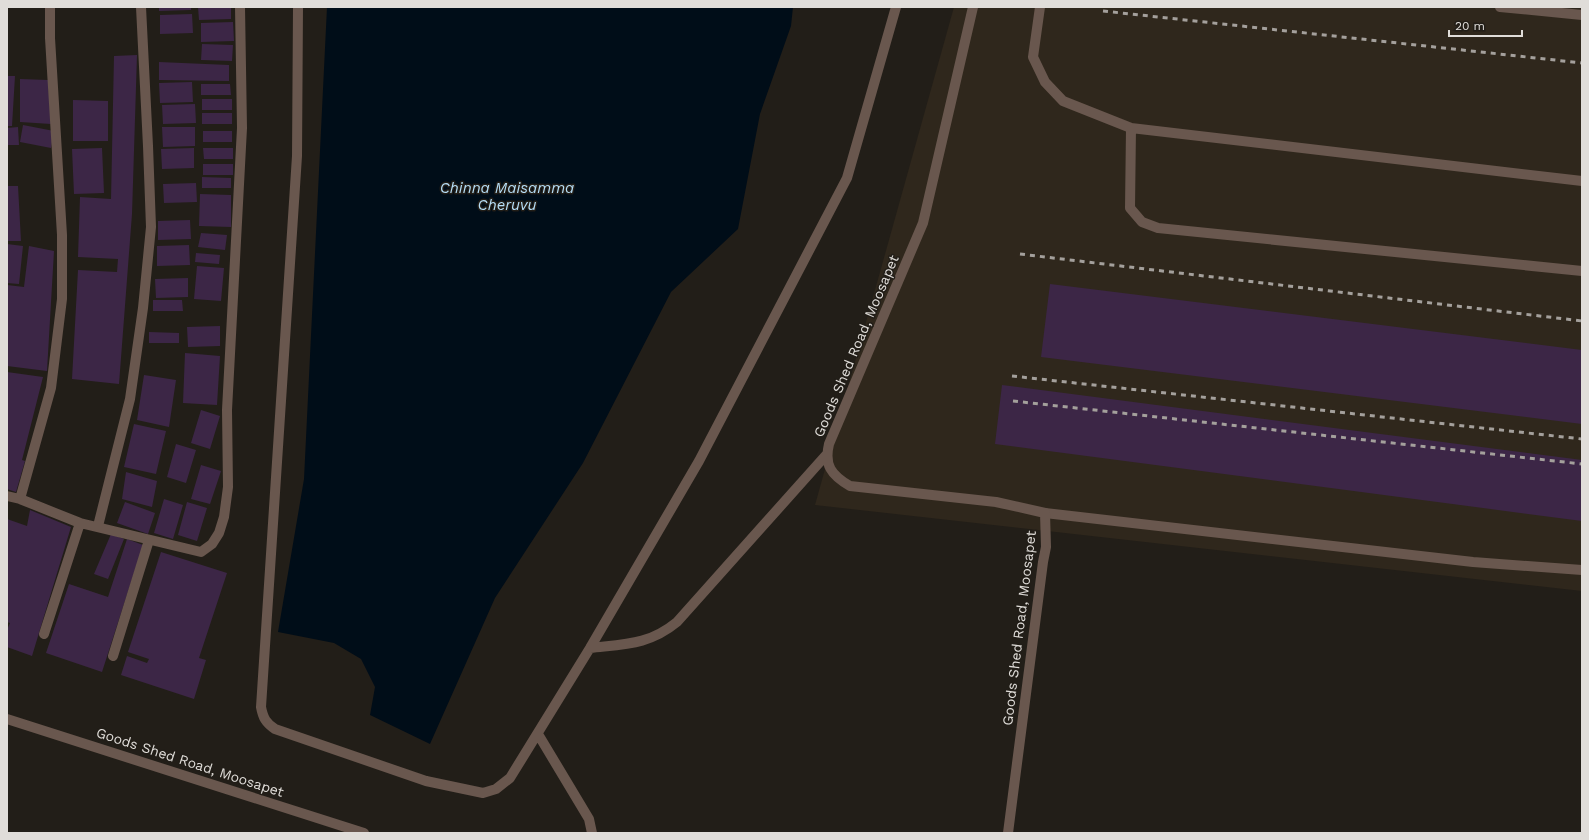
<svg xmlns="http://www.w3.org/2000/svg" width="1589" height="840" font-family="'Work Sans',sans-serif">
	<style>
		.built { fill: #2f271c }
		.water { fill: #000d18 }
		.building { fill: #3c2646 }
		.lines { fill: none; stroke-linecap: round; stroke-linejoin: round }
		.lane { stroke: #69574e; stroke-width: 10 }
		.street { stroke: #69574e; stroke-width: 10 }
		.rail { stroke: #a4a09c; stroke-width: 3; stroke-dasharray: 5 5; stroke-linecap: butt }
		.labels { text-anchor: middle; stroke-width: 3; stroke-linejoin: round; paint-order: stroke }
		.street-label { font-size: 14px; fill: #e0ddd9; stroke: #221e18 }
		.water-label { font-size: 15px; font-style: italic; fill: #b6def7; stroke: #221e18 }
	</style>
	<rect width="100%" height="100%" fill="#221e18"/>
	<path class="built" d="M954,7H1582V591L815,505Z"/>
	<path class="water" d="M327,7H793L791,26L760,114L738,229L671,292L583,463L495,598L430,744L370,715L375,687L361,659L334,643L278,632L304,479Z"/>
	<path class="building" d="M159,7H191V10L159,11Z
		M198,7H231V19L199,20Z
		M192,14L193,33L160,34V15Z
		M233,22L234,41L201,42V23Z
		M202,44L233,45L232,61L201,60Z
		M137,55L132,214L119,384L72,379L78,270L117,272L118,259L78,257L80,197L111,199L114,56Z
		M159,62L229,65V81L159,80Z
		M7,76H15L12,126H7Z
		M20,79L48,80L51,124L20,122Z
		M192,82L193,102L160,103L159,83Z
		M201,84H230L231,95H201Z
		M202,99H232V110H202Z
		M73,100L108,101V141H73Z
		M195,104L196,123L163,124L162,105Z
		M202,113H232V124H202Z
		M23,125L54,131L51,148L20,142Z
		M18,127L19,145H7V128Z
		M162,127H195V146L163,147Z
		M203,131H232V142H203Z
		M102,148L104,193L74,194L72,149Z
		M194,148V168L162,169L161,149Z
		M203,148H233V159H204Z
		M203,164H233V175H203Z
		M202,177L231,178V188H202Z
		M196,183L197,202L164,203L163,184Z
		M7,186H18L21,241H7Z
		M200,194L231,195V227L199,226Z
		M190,220L191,239L158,240V221Z
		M201,233L227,235L225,250L198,247Z
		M7,244L23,246L19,284L7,283Z
		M189,245L190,265L157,266V246Z
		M29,246L54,251L47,371L7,366V285L24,287Z
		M196,253L220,255L219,264L195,262Z
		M197,266L224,268L221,301L194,299Z
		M188,278V297L156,298L155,279Z
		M1050,284L1582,350V424L1041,357Z
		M153,300H182L183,311H153Z
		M220,326V346L188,347L187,327Z
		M149,332L179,333V343H149Z
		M185,353L220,356L217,405L183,403Z
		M7,372L43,377L22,460L25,461L16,492L7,489Z
		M144,375L176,380L169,427L137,420Z
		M1002,385L1582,460V521L995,444Z
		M201,410L220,416L210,449L191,443Z
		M134,424L166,431L156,474L124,467Z
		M176,444L196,450L186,483L167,477Z
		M201,465L221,471L210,504L191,499Z
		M126,472L157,481L152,507L122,499Z
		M164,499L183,505L173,539L154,533Z
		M125,502L155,513L148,534L117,523Z
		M187,502L207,508L197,541L178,535Z
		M30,510L71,527L32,656L7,647V630L10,623L7,622V519L27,526Z
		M111,534L124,539L108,579L94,574Z
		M127,539L143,545L102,672L46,653L69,584L108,597Z
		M161,552L227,573L199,658L206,660L194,699L121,675L127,656L147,663L149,659L128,652Z"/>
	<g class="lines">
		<path class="lane" d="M1040,7L1033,57L1045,82L1063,101L1131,128L1582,181
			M1500,7L1582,15
			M1131,128L1130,208L1142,222L1158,228L1582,271
			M1045,513L1473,562L1582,570"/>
		<path class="street" d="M298,7L297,156L261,707C263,718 266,723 275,729L426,781L483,793L496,789L510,778L590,648L699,461L847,178L896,7
			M973,7L923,223L829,444C824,465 831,475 850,486L996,502L1045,513L1046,547L1043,562L1008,833
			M7,496L20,499L80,523L201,552L212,544L219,533L224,517L228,487L227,410L242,128L240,7
			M20,499L51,388L62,299V235L50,38V7
			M98,526L130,399L143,308L151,227L148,146L141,7
			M44,634L80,523
			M590,648C625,644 649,645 677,622L827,454
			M113,656L149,540
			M7,719L364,833
			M538,734L589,819L592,833"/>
		<path class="rail" d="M1103,11L1582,63
			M1020,254L1582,321
			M1012,376L1582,439
			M1013,401L1582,464"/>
	</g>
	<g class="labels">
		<g class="street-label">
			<text transform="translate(856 346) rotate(-67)" y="5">Goods Shed Road, Moosapet</text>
			<text transform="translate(1019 628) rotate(-83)" y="5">Goods Shed Road, Moosapet</text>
			<text transform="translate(190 762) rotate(18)" y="5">Goods Shed Road, Moosapet</text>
		</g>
		<g class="water-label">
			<text x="507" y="193">Chinna Maisamma<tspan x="507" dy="17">Cheruvu</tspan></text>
		</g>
	</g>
	<rect width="1589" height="840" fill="none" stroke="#e0ddd9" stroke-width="16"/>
	<path d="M1449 30v6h73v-6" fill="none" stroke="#e0ddd9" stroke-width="2"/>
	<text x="1455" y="30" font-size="12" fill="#e0ddd9" stroke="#221e18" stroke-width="3" paint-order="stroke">20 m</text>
</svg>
